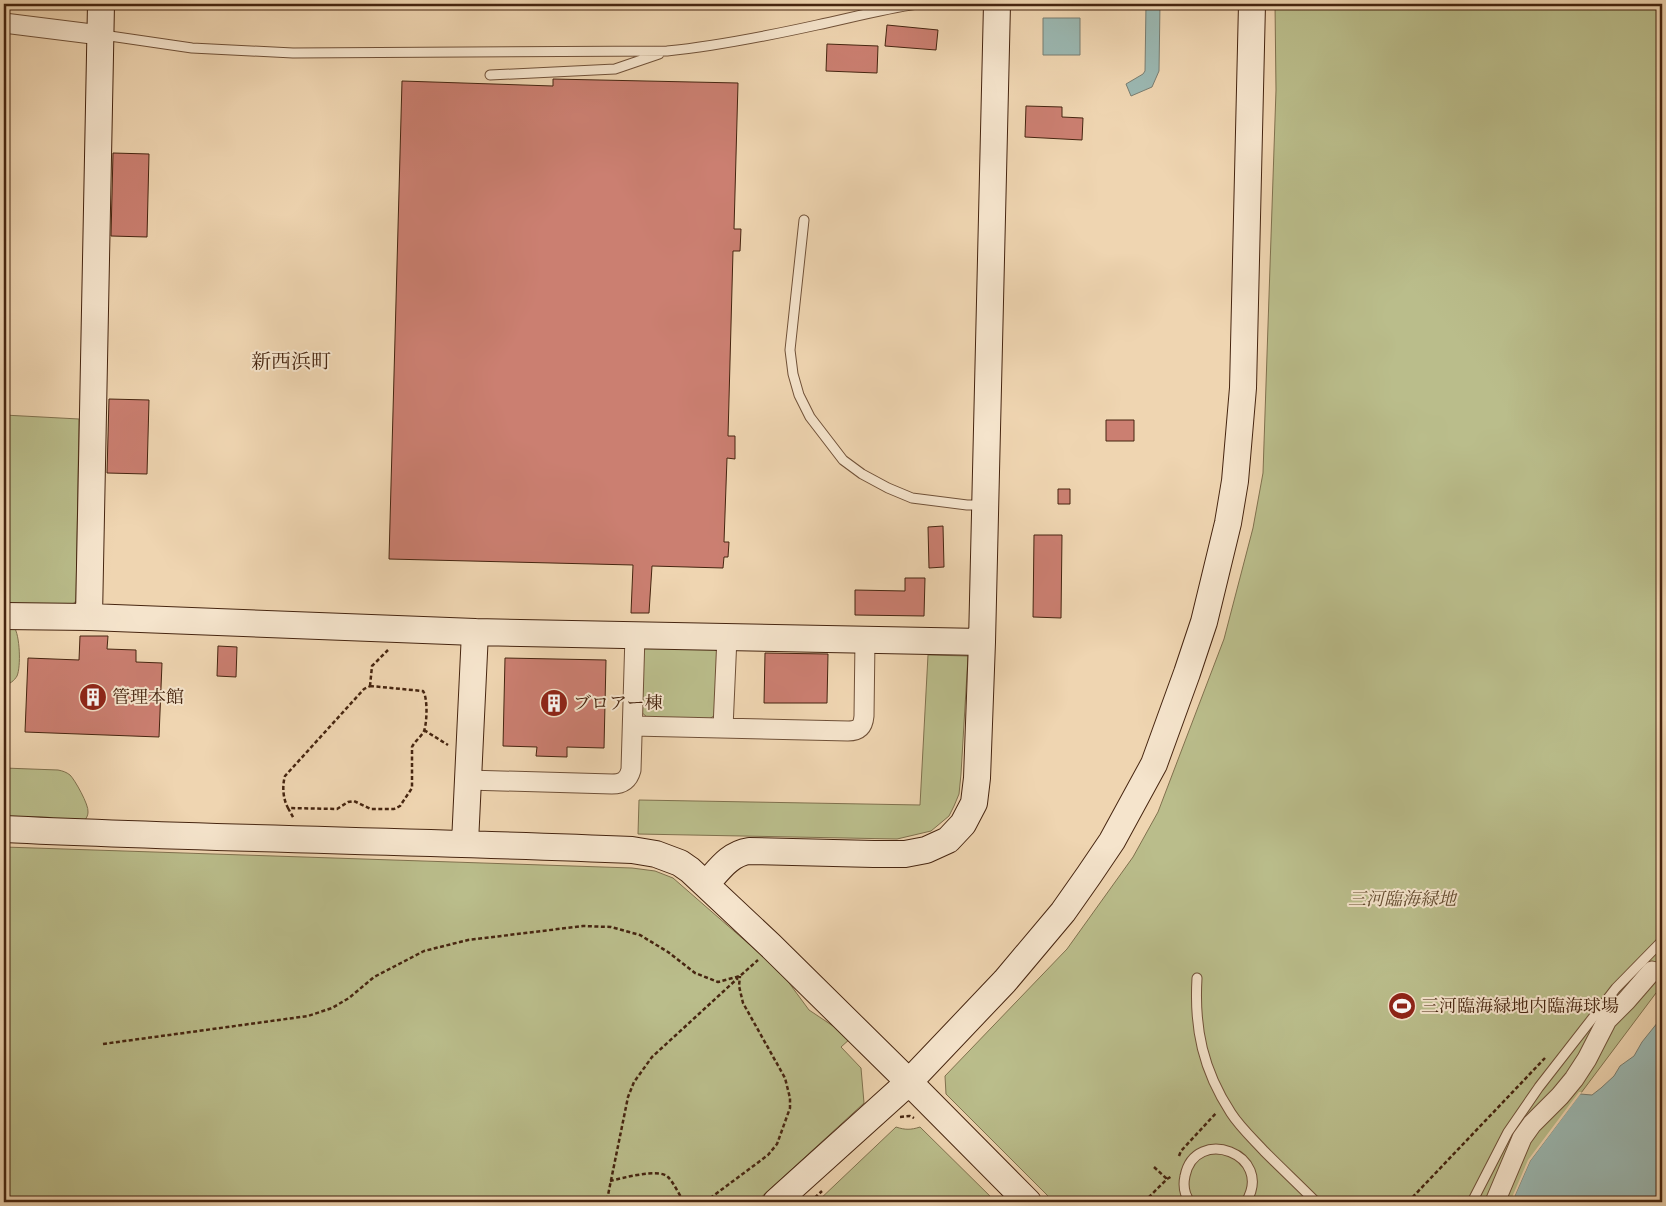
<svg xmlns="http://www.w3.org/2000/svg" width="1666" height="1206" font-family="'IM FELL DW Pica','Noto Serif JP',serif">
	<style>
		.green { fill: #babd8b; stroke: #80714e }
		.water { fill: #9bb8b2; stroke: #797d71 }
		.pier { fill: #efd5b1 }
		.building { fill: #cb7f71; stroke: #462510 }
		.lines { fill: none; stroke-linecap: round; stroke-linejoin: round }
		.lane-casing { stroke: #705138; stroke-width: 11 }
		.street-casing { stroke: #705138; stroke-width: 21 }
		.secondary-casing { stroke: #462510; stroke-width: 28 }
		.path { stroke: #462510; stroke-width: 2.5; stroke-dasharray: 4 2.5; stroke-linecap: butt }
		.lane { stroke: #f5e4cc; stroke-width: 9 }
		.street { stroke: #f5e4cc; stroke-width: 19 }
		.secondary { stroke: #f5e4cc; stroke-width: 26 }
		.labels { text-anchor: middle; stroke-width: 4; stroke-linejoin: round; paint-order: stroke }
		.poi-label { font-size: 18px; fill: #462510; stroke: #f5e4cc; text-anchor: start }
		.park-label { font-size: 18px; font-style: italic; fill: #634b2f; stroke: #f5e4cc }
		.quarter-label { font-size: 20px; fill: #462510; stroke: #f5e4cc }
	</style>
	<rect width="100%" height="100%" fill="#efd5b1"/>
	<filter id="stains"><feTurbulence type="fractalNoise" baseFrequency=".004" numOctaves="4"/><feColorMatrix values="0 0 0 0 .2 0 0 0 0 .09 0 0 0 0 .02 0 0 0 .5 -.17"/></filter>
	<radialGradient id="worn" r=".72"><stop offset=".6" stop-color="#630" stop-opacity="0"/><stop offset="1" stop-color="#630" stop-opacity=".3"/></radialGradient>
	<path class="green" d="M1275,4H1662V985L1530,1161L1512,1202H1054L946,1094L945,1076L1067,949L1133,857L1158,812L1224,639L1253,528L1263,473L1276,90Z
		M4,415L79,419L76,601L66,610L4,608Z
		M4,623L14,627C20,635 21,667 17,676C14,681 10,684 4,685Z
		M650,645L710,646L720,654L719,712L708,720L648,718L639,710L640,652Z
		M928,655L968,656L961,774L959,794L954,806L949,816L931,831L897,839L638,834L639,800L920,805Z
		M4,768L58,770C63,771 66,772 70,775C75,780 89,805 88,812C88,815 87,817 85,820H4Z
		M4,847L632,868L655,871L673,878L781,972L809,1010L851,1038L841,1047L861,1068L864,1103L756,1202H4Z
		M896,1127C905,1130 911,1130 920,1127L996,1202H817Z"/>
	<path class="water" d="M1146,4H1160L1159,71L1152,87L1131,96L1126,84L1143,74L1145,71Z
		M1043,18H1080V55H1043Z
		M1662,1017V1202H1512L1530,1161L1580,1094L1592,1095L1601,1088L1614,1076L1620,1066L1634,1056L1642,1042Z"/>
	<path class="pier" d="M1579,1092H1582L1530,1161L1512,1202H1510L1528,1160Z"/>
	<path class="building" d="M887,25L938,30L936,50L885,46Z
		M827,44L878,46L877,73L826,71Z
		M553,79L738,83L734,229H741L740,251H733L728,436H735V459L727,458L724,542H729L728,557H724L723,568L652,566L649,613H631L633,565L389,559L402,81L553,86Z
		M1026,106L1062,107V117L1083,118L1082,140L1025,137Z
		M113,153L149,154L147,237L111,236Z
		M109,399L149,400L147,474L107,473Z
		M1106,420H1134V441H1106Z
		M1058,489H1070V504H1058Z
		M943,526L944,567L929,568L928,527Z
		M1034,535H1062L1061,618L1033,617Z
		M905,578H925L924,616L855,615V590L905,591Z
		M80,636H108L107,649L136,650V662L162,663L159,737L25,732L28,658L79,660Z
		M218,646L237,647L236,677L217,676Z
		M765,653L828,654L827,703H764Z
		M505,658L606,660L604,748L567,747V757L536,756L537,747L503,746Z"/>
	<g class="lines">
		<g class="lane-casing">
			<path id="lane" d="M103,35L192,48L293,53L667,51C717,46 767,36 817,25C850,18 883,9 917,4
				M490,75L615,69L659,54
				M804,220L790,350L793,374L799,395L810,417L843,460L862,474L888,488L912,498L967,505H982
				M1197,978C1194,1029 1203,1070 1231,1113C1240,1127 1253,1139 1264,1151C1281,1168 1299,1185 1316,1202
				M1190,1202C1184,1194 1183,1185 1185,1176C1195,1125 1275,1154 1246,1202
				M1472,1202L1508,1132L1539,1087L1616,988L1662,941"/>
		</g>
		<g class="street-casing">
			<path id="street" d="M4,23L100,35
				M633,726L848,731C859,731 863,727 864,716L865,640
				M723,728L727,637
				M468,780L612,784C622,784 628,781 631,770L635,635
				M1495,1202L1522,1138L1532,1124L1560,1096L1574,1079L1587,1059L1607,1020L1626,1001L1652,971"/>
		</g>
		<g class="secondary-casing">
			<path id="secondary" d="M4,616L89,617L475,632L982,642
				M89,617L101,4
				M4,829C213,839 422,841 632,850L656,854L680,863L690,870L771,946L909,1082L1028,1202
				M465,843L475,632
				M706,884C719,870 729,854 749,851L874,854H905L926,850L948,840L963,824L974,803L977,778L982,642L997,4
				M776,1202L909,1082L1005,981L1063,912L1089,875L1112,841L1154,764L1187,673L1204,622L1228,523L1235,481L1243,388L1252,4"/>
		</g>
		<path class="path" d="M370,686L423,691C428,698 427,723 424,731C421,737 415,741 412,747V788L400,806L394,809H371L354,801L348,802L337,809L288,808C283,799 282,786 285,776L364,689Z
			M370,686L372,666L388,650
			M424,730L448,745
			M288,808L294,819
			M103,1044L308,1016L332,1008L349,998L374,977L424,951L468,940L583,926L611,927L640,935L668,952L695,973L718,982L740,976L758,960
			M900,1117L910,1116L914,1118
			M1179,1156L1181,1151L1217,1112
			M1154,1167L1167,1179
			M610,1181C622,1178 660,1168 668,1177C674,1183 678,1193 683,1200V1202
			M607,1200L628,1097L634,1082L652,1057L738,978
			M705,1202L768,1155L777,1144L790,1108V1098L785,1078L743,1003L739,986L740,976
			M810,1202L822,1191
			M1144,1202L1167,1179L1172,1176
			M1267,1202L1270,1199
			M1408,1202L1545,1058"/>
		<use href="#lane" class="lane"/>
		<use href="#street" class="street"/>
		<use href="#secondary" class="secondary"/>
	</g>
	<defs>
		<g id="building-disc" transform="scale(1.4375)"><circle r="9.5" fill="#8f2418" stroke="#f5e4cc"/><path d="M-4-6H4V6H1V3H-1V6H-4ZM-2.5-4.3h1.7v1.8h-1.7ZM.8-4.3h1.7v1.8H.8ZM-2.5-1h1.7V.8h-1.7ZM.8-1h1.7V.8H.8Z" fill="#fff"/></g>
		<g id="stadium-disc" transform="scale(1.4375)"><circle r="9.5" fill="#8f2418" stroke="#f5e4cc"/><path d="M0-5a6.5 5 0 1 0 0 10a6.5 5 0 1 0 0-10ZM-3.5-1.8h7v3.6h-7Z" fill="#fff"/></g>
	</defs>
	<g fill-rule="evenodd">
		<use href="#building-disc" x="93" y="697"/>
		<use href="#building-disc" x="554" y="703"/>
		<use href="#stadium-disc" x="1402" y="1006"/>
	</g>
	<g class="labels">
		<g class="poi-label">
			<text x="112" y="703">管理本館</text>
			<text x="573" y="709">ブロアー棟</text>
			<text x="1421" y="1012">三河臨海緑地内臨海球場</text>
		</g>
		<g class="park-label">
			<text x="1402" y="905">三河臨海緑地</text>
		</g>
		<g class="quarter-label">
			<text x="291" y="368">新西浜町</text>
		</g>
	</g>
	<rect width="1666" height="1206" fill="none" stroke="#efd5b1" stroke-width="20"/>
	<rect x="5" y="5" width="1656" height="1196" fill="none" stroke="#462510" stroke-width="2.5"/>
	<rect x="10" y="10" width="1646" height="1186" fill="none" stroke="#462510"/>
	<rect width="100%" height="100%" filter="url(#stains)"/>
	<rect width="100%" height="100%" fill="url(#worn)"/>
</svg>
